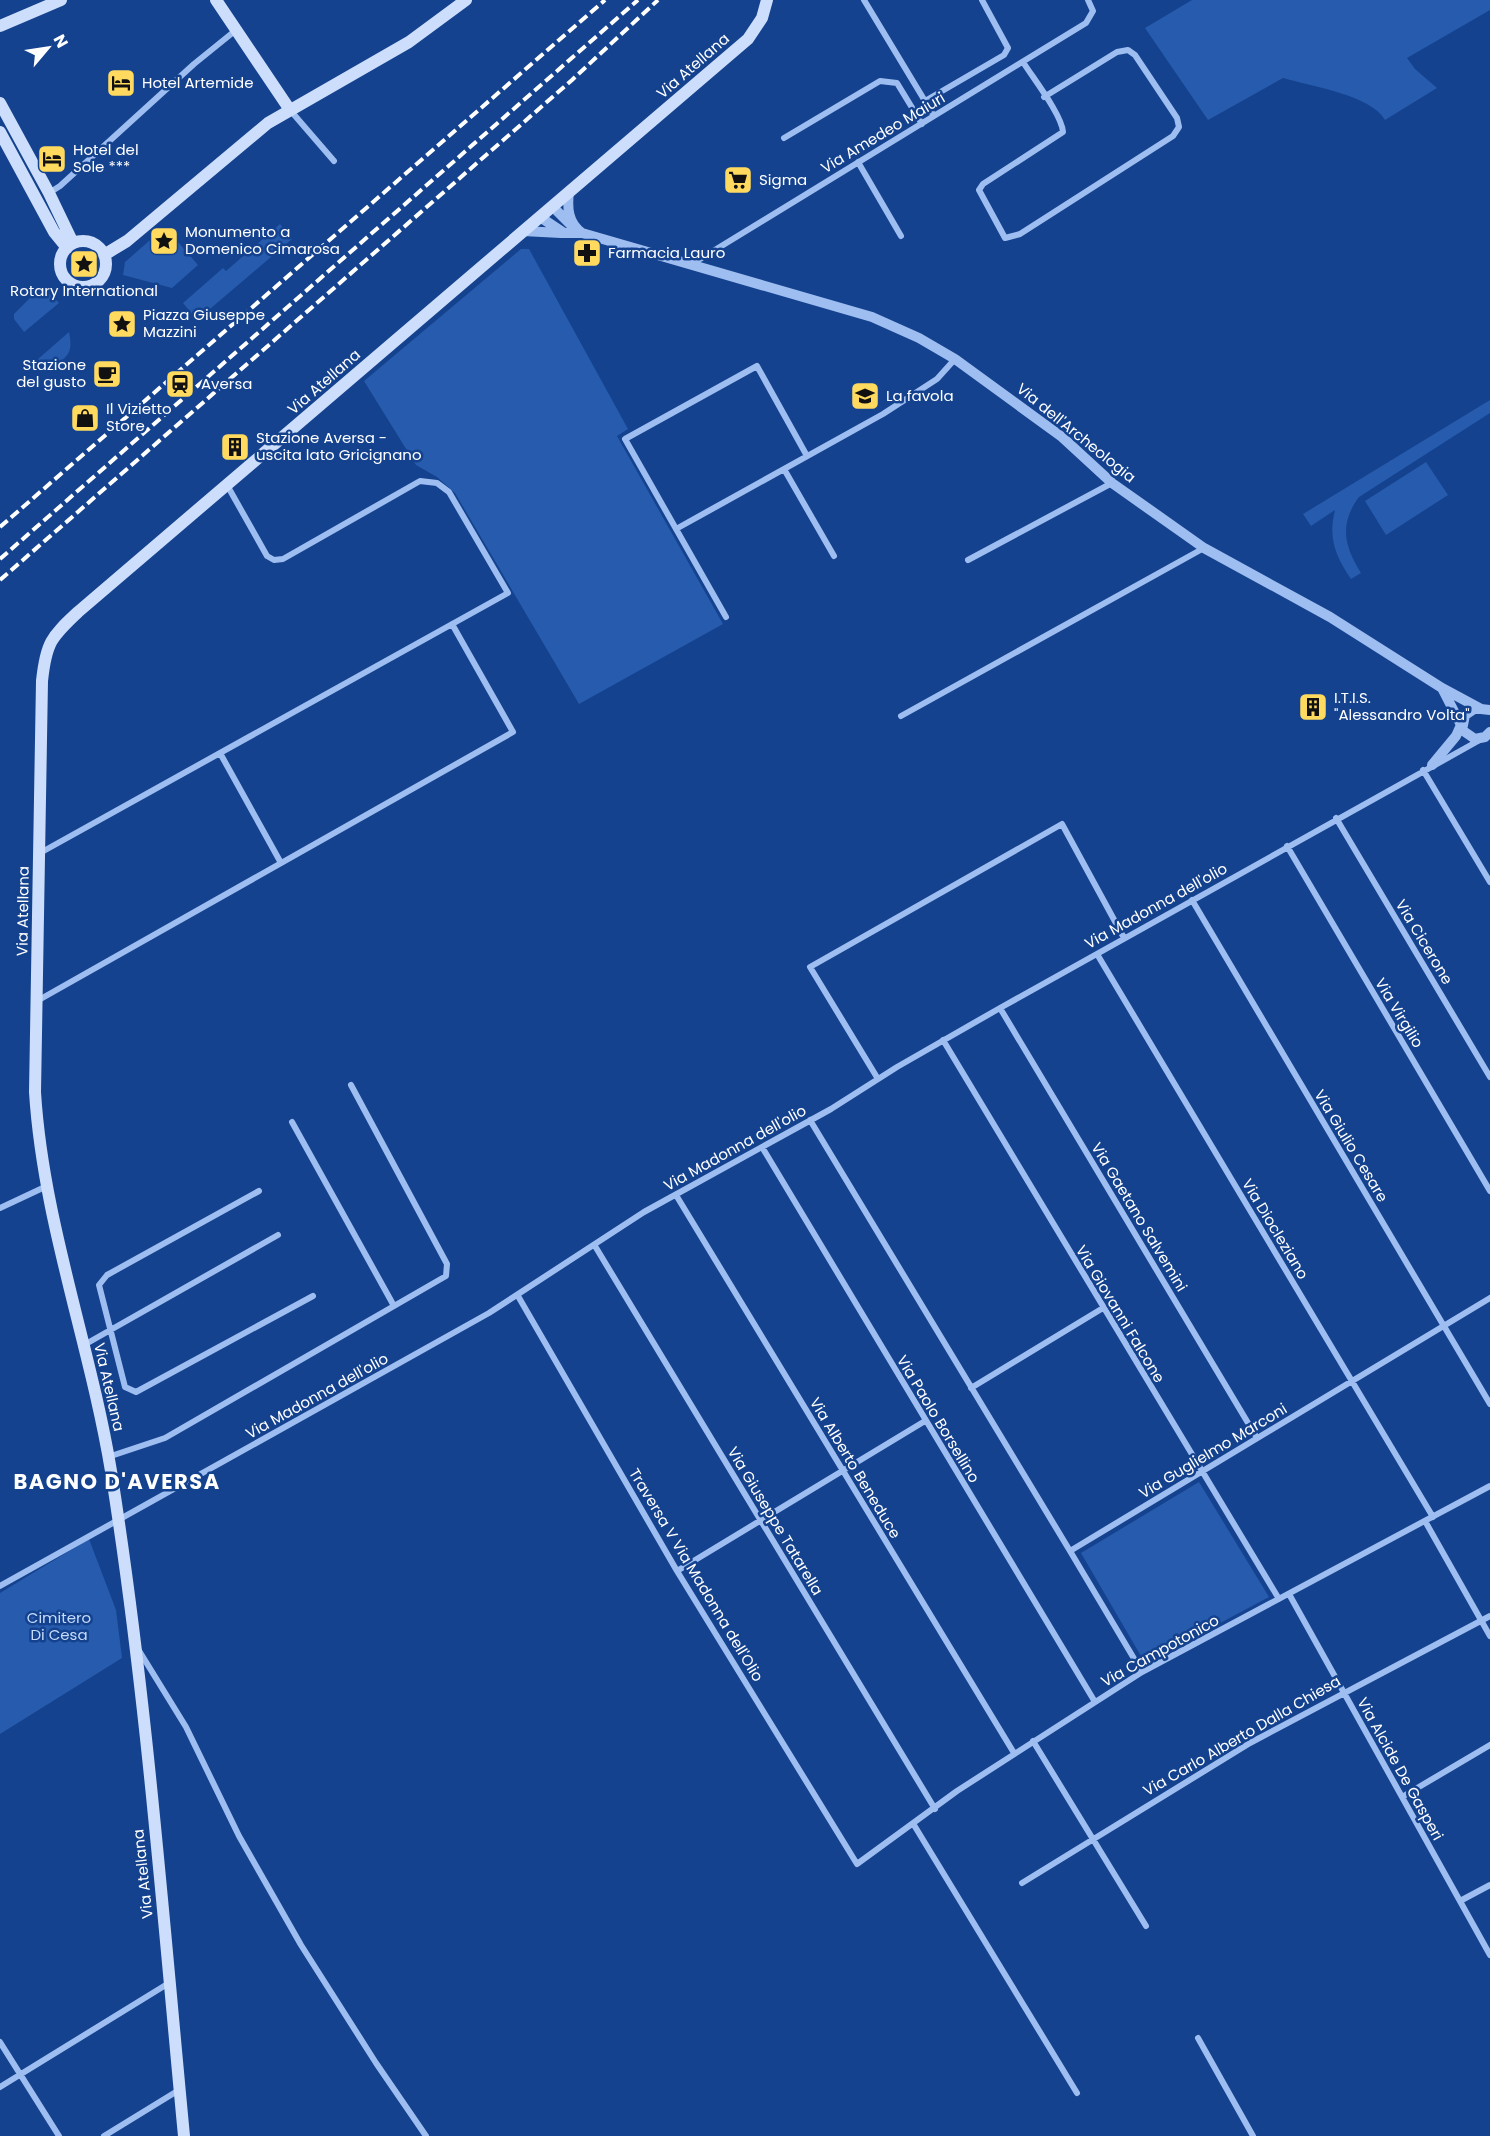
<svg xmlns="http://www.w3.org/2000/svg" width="1490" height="2136" font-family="Poppins,sans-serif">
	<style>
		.green { fill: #265bad }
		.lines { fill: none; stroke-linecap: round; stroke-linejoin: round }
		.minor { stroke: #9ebef1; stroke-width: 6 }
		.tertiary { stroke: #9ebef1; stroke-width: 10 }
		.secondary { stroke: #ccdefb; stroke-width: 12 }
		.rail { stroke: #fff; stroke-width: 4; stroke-dasharray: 10 4.5; stroke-linecap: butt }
		.labels { text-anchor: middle; stroke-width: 5; stroke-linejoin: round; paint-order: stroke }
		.street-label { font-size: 15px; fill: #fff; stroke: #14428e }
		.poi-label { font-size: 15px; fill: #fff; stroke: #14428e; text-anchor: start }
		.park-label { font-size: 15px; fill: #c5dbfc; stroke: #14428e }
		.district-label { font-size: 21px; font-weight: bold; letter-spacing: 1.5px; fill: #fff; stroke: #14428e }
	</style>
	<rect width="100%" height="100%" fill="#14428e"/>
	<path class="green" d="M1192,0H1490V10L1407,58L1415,69L1437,88L1385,120C1371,95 1310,86 1283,78L1208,120L1145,28Z
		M280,224L292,239L197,320L183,303L223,268L226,271Z
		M165,227L198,265L172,288L123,275L125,262Z
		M521,249H529L628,429L617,436L723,624L579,704L455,493L437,477L416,465L364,381Z
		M42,286L59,303L24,332L14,319V314Z
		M69,332C74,356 66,356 49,371L38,359Z
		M1490,400V413L1359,497C1339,524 1344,546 1361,573L1351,579C1335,556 1328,537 1335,510L1311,526L1303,514Z
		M1426,462L1448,495L1386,535L1365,501Z
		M1199,1482L1269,1597L1145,1663L1081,1553Z
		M89,1539L116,1610L122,1658L0,1734V1593Z"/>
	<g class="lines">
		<path class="minor" d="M864,0L934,116
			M1023,62C1033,78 1062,115 1063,132L983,184L979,190L1005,238L1020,234L1173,136L1179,127L1177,118L1135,55L1128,50L1117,52L1044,97
			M925,101L1004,55L1008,48L982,0
			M290,110L334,161
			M784,138L880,81L897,83L922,124
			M858,162L901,236
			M49,193L60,186L194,64L236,30
			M692,264L1086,23L1093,11L1088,0
			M784,469L834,556
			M676,529L883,414L937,379L955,359
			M968,560L1112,483
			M726,617L625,439L757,366L807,456
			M901,716L1204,548
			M220,753L281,863
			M1423,770L1490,882
			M1336,818L1490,1077
			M1287,846L1490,1191
			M40,853L508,593L449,492L437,483L420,481L283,559L274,560L267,556L227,485
			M1192,900L1490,1404
			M1097,954L1433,1517
			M37,1001L513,732L452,624
			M1000,1008L1257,1438
			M943,1040L1279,1599
			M878,1079L810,967L1062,824L1124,938
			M810,1120L1070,1551
			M292,1122L394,1306
			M762,1147L1095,1702
			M259,1191L107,1275L99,1285L125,1387L136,1392L313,1296
			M676,1195L1014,1753
			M0,1208L47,1186
			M595,1246L935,1809
			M518,1296L677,1571L857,1864L957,1791L1142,1672L1490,1486
			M84,1345L278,1235
			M971,1388L1103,1308
			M108,1457L165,1438L446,1276L447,1264L351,1085
			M1425,1521L1490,1636
			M677,1571L925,1421
			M0,1586L489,1313L644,1212L831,1109L897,1067L1000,1008L1478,741
			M1289,1594L1490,1955
			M138,1649L186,1727L239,1836L301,1945L376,2063L426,2136
			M1142,1672L1070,1551L1490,1298
			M1033,1741L1146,1926
			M1402,1797L1490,1745
			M914,1825L1077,2093
			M1022,1883L1250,1743L1490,1616
			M1460,1901L1490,1885
			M1198,2038L1253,2136
			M0,2042L59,2136
			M0,2087L169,1983
			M104,2136L179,2090"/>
		<path class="tertiary" d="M569,192C567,208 568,223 582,233
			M552,206L572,226
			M540,217L564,233H582L872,317L919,338L955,359L1062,437L1112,483L1204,548L1330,617L1442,688L1481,709L1490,710
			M523,231L561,233
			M1481,709H1474L1465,715L1462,730L1475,739L1485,737L1490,732
			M1432,765L1456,736L1461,725L1442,688"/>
		<path class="secondary" d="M216,0L290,110
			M0,26L61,0
			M0,103L49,193L73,243
			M0,132L54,232L67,248
			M60 264a23 23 0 1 1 46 0a23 23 0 1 1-46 0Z
			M104,255L127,241L268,123L409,42L466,0
			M184,2136C163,1916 146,1690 111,1471C90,1344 43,1221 35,1092L42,681C46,643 51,637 78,612L748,39L762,18L767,0"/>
		<path class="rail" d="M0,527L605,0
			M0,559L638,0
			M0,580L572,80L658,0"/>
	</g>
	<defs>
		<g id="hotel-square" transform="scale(1.5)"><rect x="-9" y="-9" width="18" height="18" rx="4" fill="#ffda5e" stroke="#14428e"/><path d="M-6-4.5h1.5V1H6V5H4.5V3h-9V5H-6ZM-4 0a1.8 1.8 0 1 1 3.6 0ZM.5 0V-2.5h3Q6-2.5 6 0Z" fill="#111"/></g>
		<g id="supermarket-square" transform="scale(1.5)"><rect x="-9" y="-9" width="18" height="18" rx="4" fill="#ffda5e" stroke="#14428e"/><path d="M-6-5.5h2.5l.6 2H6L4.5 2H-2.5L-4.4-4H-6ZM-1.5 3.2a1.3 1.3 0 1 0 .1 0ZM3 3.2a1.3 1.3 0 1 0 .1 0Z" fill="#111"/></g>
		<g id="sight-square" transform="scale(1.5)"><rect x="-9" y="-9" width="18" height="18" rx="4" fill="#ffda5e" stroke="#14428e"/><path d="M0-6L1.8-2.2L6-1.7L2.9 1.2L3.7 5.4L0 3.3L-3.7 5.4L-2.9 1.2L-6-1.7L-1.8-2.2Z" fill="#111"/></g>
		<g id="pharmacy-square" transform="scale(1.5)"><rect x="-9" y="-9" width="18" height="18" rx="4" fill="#ffda5e" stroke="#14428e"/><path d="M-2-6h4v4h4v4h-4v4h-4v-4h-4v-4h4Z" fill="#111"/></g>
		<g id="cafe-square" transform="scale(1.5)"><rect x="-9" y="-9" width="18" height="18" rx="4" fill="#ffda5e" stroke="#14428e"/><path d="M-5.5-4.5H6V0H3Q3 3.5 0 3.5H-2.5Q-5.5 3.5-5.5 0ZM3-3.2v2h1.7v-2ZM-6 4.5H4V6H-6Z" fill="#111"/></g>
		<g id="station-square" transform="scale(1.5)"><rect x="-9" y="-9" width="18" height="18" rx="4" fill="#ffda5e" stroke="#14428e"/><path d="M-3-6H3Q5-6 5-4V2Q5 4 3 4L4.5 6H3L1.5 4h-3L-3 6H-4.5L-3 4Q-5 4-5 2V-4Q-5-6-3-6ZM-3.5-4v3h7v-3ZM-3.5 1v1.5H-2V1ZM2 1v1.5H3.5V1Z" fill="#111"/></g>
		<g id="school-square" transform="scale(1.5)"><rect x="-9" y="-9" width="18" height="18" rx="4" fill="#ffda5e" stroke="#14428e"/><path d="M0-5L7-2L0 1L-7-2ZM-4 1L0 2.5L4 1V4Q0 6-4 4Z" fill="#111"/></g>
		<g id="shop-square" transform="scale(1.5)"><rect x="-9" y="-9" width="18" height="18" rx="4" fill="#ffda5e" stroke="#14428e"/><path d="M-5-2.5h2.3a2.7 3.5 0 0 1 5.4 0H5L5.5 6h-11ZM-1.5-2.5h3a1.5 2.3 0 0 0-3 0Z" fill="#111"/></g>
		<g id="building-square" transform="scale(1.5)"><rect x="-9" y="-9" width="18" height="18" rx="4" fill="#ffda5e" stroke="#14428e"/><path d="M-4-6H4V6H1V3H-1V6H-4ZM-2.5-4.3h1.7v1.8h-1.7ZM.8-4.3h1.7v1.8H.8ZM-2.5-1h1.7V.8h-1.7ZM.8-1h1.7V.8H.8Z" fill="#111"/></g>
	</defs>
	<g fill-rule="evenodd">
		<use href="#hotel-square" x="121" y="83"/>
		<use href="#hotel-square" x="52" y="159"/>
		<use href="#supermarket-square" x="738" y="180"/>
		<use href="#sight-square" x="164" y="241"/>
		<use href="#pharmacy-square" x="587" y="253"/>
		<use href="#sight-square" x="84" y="264"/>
		<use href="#sight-square" x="122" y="324"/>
		<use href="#cafe-square" x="107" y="374"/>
		<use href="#station-square" x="180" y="384"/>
		<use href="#school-square" x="865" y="396"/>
		<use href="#shop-square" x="85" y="418"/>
		<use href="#building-square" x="235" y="447"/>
		<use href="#building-square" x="1313" y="707"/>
	</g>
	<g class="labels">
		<g class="street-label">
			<text transform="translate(693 66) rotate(-41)" y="5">Via Atellana</text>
			<text transform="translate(883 133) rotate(-31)" y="5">Via Amedeo Maiuri</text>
			<text transform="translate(324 382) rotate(-41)" y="5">Via Atellana</text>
			<text transform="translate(1076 433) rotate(39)" y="5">Via dell'Archeologia</text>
			<text transform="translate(1156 906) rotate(-29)" y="5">Via Madonna dell'olio</text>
			<text transform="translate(23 911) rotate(-89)" y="5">Via Atellana</text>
			<text transform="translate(1424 942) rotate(59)" y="5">Via Cicerone</text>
			<text transform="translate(1399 1013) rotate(59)" y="5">Via Virgilio</text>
			<text transform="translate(1351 1146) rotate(59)" y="5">Via Giulio Cesare</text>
			<text transform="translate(735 1148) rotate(-29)" y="5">Via Madonna dell'olio</text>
			<text transform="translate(1139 1217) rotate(59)" y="5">Via Gaetano Salvemini</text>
			<text transform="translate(1275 1229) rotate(59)" y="5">Via Diocleziano</text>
			<text transform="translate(1120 1314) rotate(59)" y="5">Via Giovanni Falcone</text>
			<text transform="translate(109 1387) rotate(77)" y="5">Via Atellana</text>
			<text transform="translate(317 1396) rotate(-29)" y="5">Via Madonna dell'olio</text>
			<text transform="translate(938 1419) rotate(59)" y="5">Via Paolo Borsellino</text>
			<text transform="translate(1213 1451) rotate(-31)" y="5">Via Guglielmo Marconi</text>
			<text transform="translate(855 1468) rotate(59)" y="5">Via Alberto Beneduce</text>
			<text transform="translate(775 1521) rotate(59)" y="5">Via Giuseppe Tatarella</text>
			<text transform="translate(696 1575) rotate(59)" y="5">Traversa V Via Madonna dell'Olio</text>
			<text transform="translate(1160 1651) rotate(-29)" y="5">Via Campotonico</text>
			<text transform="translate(1242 1736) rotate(-30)" y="5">Via Carlo Alberto Dalla Chiesa</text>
			<text transform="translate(1400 1769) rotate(61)" y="5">Via Alcide De Gasperi</text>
			<text transform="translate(143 1874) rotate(-96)" y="5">Via Atellana</text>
		</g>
		<g class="poi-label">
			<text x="142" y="88">Hotel Artemide</text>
			<text x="73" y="155">Hotel del<tspan x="73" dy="17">Sole ***</tspan></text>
			<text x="759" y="185">Sigma</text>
			<text x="185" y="237">Monumento a<tspan x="185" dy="17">Domenico Cimarosa</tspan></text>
			<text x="608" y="258">Farmacia Lauro</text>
			<text x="84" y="296" text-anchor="middle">Rotary International</text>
			<text x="143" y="320">Piazza Giuseppe<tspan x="143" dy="17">Mazzini</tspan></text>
			<text x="86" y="370" text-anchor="end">Stazione<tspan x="86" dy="17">del gusto</tspan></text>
			<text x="201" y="389">Aversa</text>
			<text x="886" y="401">La favola</text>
			<text x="106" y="414">Il Vizietto<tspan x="106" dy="17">Store</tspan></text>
			<text x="256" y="443">Stazione Aversa -<tspan x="256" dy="17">uscita lato Gricignano</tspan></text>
			<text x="1334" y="703">I.T.I.S.<tspan x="1334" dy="17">"Alessandro Volta"</tspan></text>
		</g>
		<g class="park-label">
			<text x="59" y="1623">Cimitero<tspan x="59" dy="17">Di Cesa</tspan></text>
		</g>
		<g class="district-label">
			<text x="117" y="1489">BAGNO D'AVERSA</text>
		</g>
	</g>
	<g transform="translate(48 48) rotate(61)" stroke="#14428e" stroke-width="4.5" paint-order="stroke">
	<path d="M0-4.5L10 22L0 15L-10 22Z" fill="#ffffff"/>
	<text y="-9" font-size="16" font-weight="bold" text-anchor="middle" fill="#ffffff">N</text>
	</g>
</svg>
